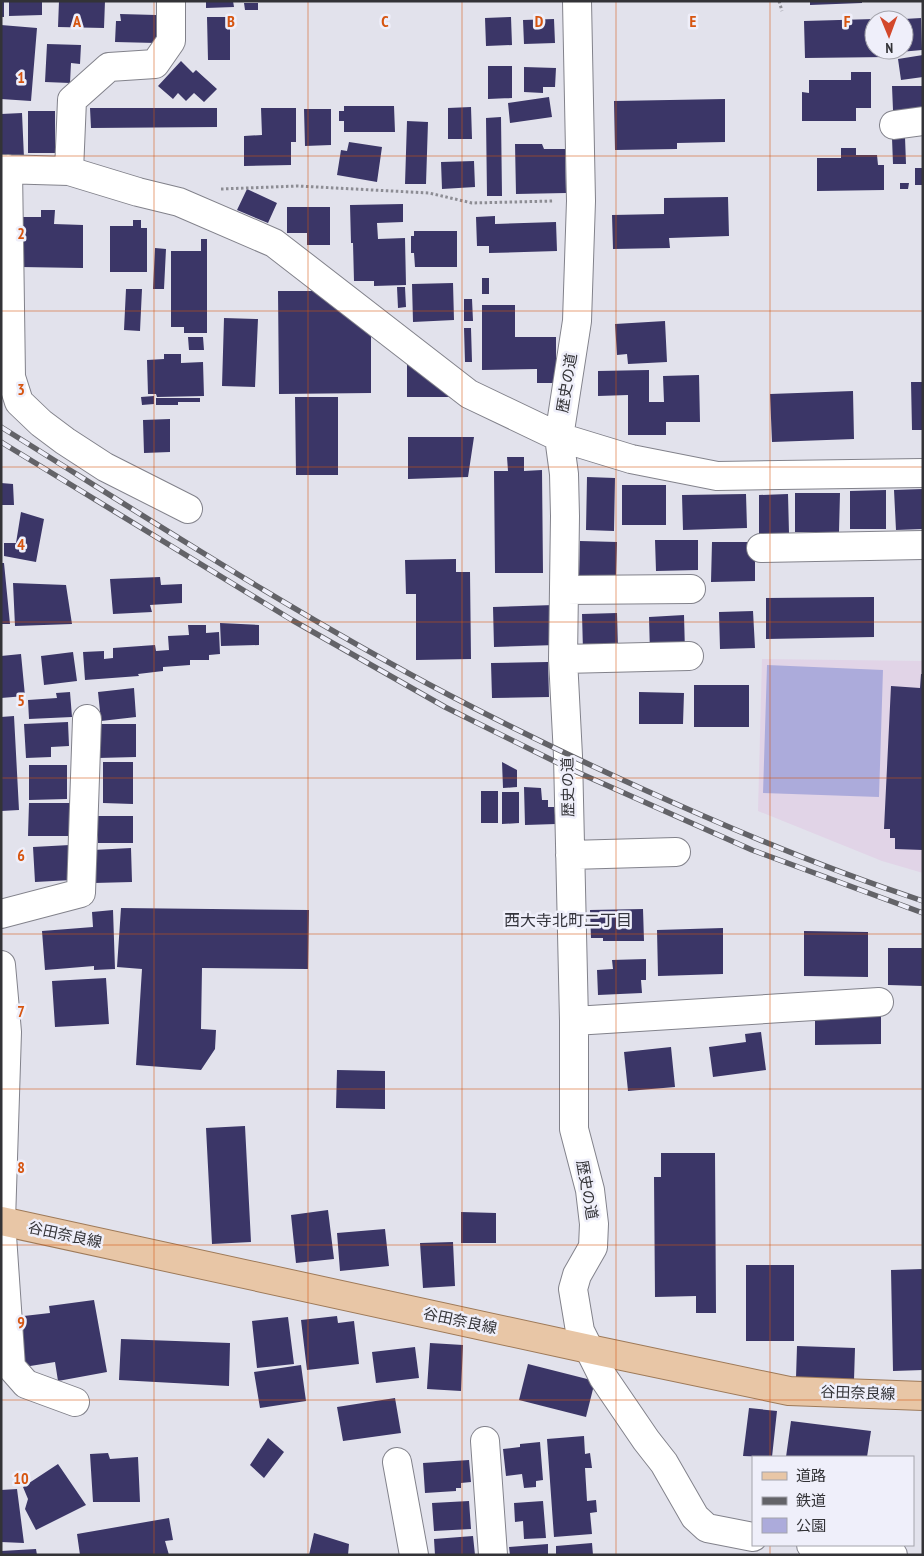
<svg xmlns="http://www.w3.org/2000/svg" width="924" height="1556" font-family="'PT Sans Narrow','Noto Sans JP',sans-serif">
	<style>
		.education { fill: #e1d4e7 }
		.green { fill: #acabdb }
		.building { fill: #3b3667 }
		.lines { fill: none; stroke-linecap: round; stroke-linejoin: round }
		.minor-casing { stroke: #82828b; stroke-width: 30 }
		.major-casing { stroke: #9e7a59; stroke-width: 30 }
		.path { stroke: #8d8d94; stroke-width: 3; stroke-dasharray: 2.5 2.5; stroke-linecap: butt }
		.minor { stroke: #fff; stroke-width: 28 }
		.major { stroke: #e8c6a6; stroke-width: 28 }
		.rail-casing { stroke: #636368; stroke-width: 5.5 }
		.rail { stroke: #efeffa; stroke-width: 4; stroke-dasharray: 11; stroke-linecap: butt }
		.grid { fill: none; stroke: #d65510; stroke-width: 1; stroke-opacity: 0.55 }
		.labels { text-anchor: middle; stroke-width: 5; stroke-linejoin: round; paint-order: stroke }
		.street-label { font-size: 15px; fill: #333337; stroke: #efeffa }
		.neighbourhood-label { font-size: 16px; fill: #35353d; stroke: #efeffa }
		.grid-label { font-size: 16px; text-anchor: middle; font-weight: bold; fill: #d65510; stroke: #efeffa; stroke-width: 5; stroke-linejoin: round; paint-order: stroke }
	</style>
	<rect width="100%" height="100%" fill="#e2e2ec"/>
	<path class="education" d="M762,659L923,661V873L882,861L758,811Z"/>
	<path class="green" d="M767,665L883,670L879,797L763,793Z"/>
	<path class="building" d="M1,1H4V17H1Z
		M9,1H42V15L9,16Z
		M59,1H105L104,28L58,27Z
		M206,1H233L234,7L206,8Z
		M810,1H862V3L810,5Z
		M244,3H258V10H245Z
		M120,14L156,15V43L115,42L116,21H121Z
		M207,17H230V60H208Z
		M511,17L512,45L486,46L485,18Z
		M921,18L922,50L900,52V50H904V19Z
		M554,19L555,43L524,44L523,20Z
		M874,19V50H887L888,57L805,58L804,21Z
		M1,25L37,28L31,101L1,99Z
		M47,44L81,45L80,64L71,63L70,83L45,82Z
		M923,55V77L901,80L898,59Z
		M181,61L193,73L196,70L217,89L204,102L194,93L186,101L178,93L173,99L158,86Z
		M488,66H512V98L488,99Z
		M524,67L556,68L555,87H543V93L524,92Z
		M851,72H871V108H856V121H802V92L809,93V80H851Z
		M892,86H923V110H893Z
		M549,97L552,117L510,123L508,103Z
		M725,99V142L677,143V149L615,150L614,101Z
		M344,106H394L395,132H344V121H339V111H344Z
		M471,107L472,139H448V108Z
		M90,108H217V127L91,128Z
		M261,108H296V142H291V165L244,166V136L262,135Z
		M304,109H331V145L305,146Z
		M28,111H55V153H28Z
		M22,113L24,158L1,159V114Z
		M501,117L502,196H487L486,118Z
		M407,121L428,122L426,184H405Z
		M905,137L906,164H893L892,138Z
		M349,142L382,147L377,182L337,175L341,150L347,151Z
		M515,144H542L544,149H565L566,193L516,194Z
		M841,148H856V155H877L878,165H884V190L817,191V158H841Z
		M474,161L475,187L442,189L441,162Z
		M915,168H923V185H915Z
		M900,183H909L908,189H900Z
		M247,189L277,203L268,223L237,210Z
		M728,197L729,236L669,238L670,248L613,249L612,215L664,214V198Z
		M403,204V222L377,223L378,239L405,238L406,285L374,286V281H354L353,243H351L350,205Z
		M287,207H330V245H307V233H287Z
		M41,210H55L54,224L83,225V268L21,267L22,217H41Z
		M495,216V224L556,222L557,251L489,253V246H477L476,217Z
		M133,220H141V228H147V272H110V226H133Z
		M414,231H457V267H415L414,253H411V236H414Z
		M201,239H207V333H184V327H171V251H201Z
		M155,248L166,249L164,289H153Z
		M482,278H489V294H482Z
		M453,283L454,320L413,322L412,284Z
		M397,287H405L406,307L398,308Z
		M126,289H142L140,331L124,330Z
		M278,291H315L371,335V393L279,394Z
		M464,299H472L473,321H464Z
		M482,305H515V337H556V383H537V369L482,370Z
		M224,318L258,319L255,387L222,386Z
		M665,321L667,362L628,364L627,354L617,355L615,324Z
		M464,328H471L472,362H465Z
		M188,337H203L204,350H189Z
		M164,354H181V363L203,362L204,396L157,397L156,394H148L147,360L164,359Z
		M407,363H417L454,397H407Z
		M649,370V402H664L663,376L699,375L700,422H666V435H628V395L598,396V371Z
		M911,382H923V430H912Z
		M853,391L854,439L772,442L770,394Z
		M154,396V404L142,405L141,397Z
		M295,397H338V475H296Z
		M156,398H200V402H178V405H156Z
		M170,419V452L144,453L143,420Z
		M408,437H474L468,477L408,479Z
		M507,457H524V471L542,470L543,573H495L494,471H508Z
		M587,477L615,478L614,531L586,530Z
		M1,483L13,484L14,505H1Z
		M622,485H666V525H622Z
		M923,489V529L896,530L894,490Z
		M886,490V529H850V491Z
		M795,493H840L839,532H795Z
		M746,494L747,528L683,530L682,495Z
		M788,494L789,533L759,534V495Z
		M21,512L44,519L36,562L4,556V543H16Z
		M655,540H698V570L656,571Z
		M580,541L617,542L616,576L579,575Z
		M712,542H755V581L711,582Z
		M456,559V572H470L471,659L416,660V594H406L405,560Z
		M1,563H4L10,624H1Z
		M160,577L161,585L182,584V603L150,605L152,612L113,614L110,579Z
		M13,583L66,585L72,624L15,626Z
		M874,597V637L766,639V598Z
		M554,605L556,645L494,647L493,607Z
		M753,611L755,648L720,649L719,612Z
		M617,613L618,650L583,651L582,614Z
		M684,615L685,652L650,653L649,617Z
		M220,623L259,625V645L221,646Z
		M188,625H206V633L219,632L220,654L209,655V660H190V665L163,667V671L138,674L139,676L85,680L83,652L104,651V659L113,658V648L155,645L156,651L169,650L168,636L189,635Z
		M73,652L77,681L44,685L41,656Z
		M21,654L25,696L1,698V656Z
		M548,662L549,697L492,698L491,663Z
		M921,674H923V850L895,849V838H890V829H884L891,686L920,688Z
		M694,685H749V727H694Z
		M134,688L136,717L101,721L98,692Z
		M70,692L72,717L29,719L28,700L57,698L56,693Z
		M639,692L684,693L683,724H639Z
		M14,716L19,810L1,811V717Z
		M68,722L69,746L51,747V757L26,758L24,724Z
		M98,724H136V757L98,758Z
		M103,762H133V804L103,803Z
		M502,762L517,770V787L503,788Z
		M29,765H67V799L29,800Z
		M524,787L541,788L542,800H548V807H554L556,824L525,825Z
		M481,791H498V823H481Z
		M502,792H519V823L502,824Z
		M29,803H76V836H28Z
		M98,816H133V843H98Z
		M70,845L72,880L35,882L33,847Z
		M131,848L132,882L94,883L93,850Z
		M121,908L309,910L308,969L202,968L201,1029L216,1030L215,1049L201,1070L136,1065L142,969L117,967Z
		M643,909L644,941H603V938H591L590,910Z
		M113,910L115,969L94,970V966L45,970L42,931L93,927L92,912Z
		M723,928V974L658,976L657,930Z
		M804,931L868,932V977L804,976Z
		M888,948H923V986L888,985Z
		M646,959V980H641L642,993L598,995L597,970L613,969L612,960Z
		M106,978L109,1024L55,1027L52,981Z
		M881,1015V1044L815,1045V1016Z
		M761,1032L766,1070L713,1077L709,1047L746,1042L745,1034Z
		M671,1047L675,1087L628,1091L624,1052Z
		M337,1070L385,1071V1109L336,1108Z
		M245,1126L251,1242L212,1244L206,1128Z
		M661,1153H715L716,1313H696V1296L655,1297L654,1177H661Z
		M328,1210L334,1259L296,1263L291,1215Z
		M461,1212L496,1213V1243H461Z
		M385,1229L389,1266L340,1271L337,1233Z
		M453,1242L455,1286L423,1288L420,1243Z
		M746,1265H794V1341H746Z
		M923,1269V1370L893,1371L891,1270Z
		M94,1300L107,1372L58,1381L55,1362L24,1367L15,1317L50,1313L49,1306Z
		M337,1316L338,1323L354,1321L359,1364L307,1370L301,1320Z
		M288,1317L294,1364L257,1368L252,1321Z
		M121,1339L230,1343L229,1386L119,1380Z
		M430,1343L463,1345L461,1391L427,1389Z
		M797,1346L855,1348L854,1380L796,1378Z
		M415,1347L419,1378L376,1383L372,1352Z
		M528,1364L595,1381L586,1417L519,1400Z
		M301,1365L306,1401L260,1408L254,1372Z
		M395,1398L401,1433L343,1441L337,1407Z
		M749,1408L777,1411L772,1457L743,1456Z
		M791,1421L871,1431L867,1457H786Z
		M584,1436L585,1454L590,1453L592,1468H585L587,1501L596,1500L597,1512L590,1513L592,1534L554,1537L547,1439Z
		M268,1438L284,1452L264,1478L250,1465Z
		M540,1442L543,1480L536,1481V1487L524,1488L522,1474L506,1476L503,1449L520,1447V1444Z
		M108,1453L110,1459L138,1457L140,1502H93L90,1454Z
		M469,1460L471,1482L461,1483V1488H456V1491L425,1493L423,1463Z
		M58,1464L86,1505L36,1530L25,1509L28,1499L23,1487Z
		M17,1489L24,1543L1,1542V1490Z
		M469,1501L471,1529L434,1531L432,1503Z
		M543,1501L546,1538L524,1539L523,1521L515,1522L514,1503Z
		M169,1518L173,1540L165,1541L169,1555H80L77,1534Z
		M314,1533L349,1544L348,1555H309Z
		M473,1536L475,1555H435L434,1539Z
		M592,1543L593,1555H556V1546Z
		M548,1544V1555H510L509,1547Z
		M36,1549L37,1555H1V1551Z"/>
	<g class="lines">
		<g class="minor-casing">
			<path id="minor" d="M577,1L581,201L577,321L559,437L564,474L565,516L563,659L568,756L574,1021V1129L590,1190L594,1224L593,1247L577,1275L573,1289L580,1331L603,1377L646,1440L664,1463L695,1517L707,1528L753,1537
				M894,125L923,121
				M1,169L69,171L138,192L179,202L274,243L469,394L559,437L631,459L717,476L923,473
				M8,169L11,377L19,402L41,423L65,441L105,467L188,509
				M69,171L72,100L109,67L155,64L171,41V1
				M761,548L923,545
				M565,590L691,589
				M563,659L689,656
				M570,855L676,852
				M1,914L81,893L87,719
				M1,965L7,1032L1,1221L11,1367L26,1384L75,1402
				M574,1021L879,1002
				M485,1441L493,1555
				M397,1462L414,1555
				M811,1545L893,1555"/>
		</g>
		<g class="major-casing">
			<path id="major" d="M1,1221L589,1349L789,1391L923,1396"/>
		</g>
		<path class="path" d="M779,1L782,11
			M221,189L298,186L429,193L472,203L553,201"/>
		<use href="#minor" class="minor"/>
		<use href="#major" class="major"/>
		<g class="rail-casing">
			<path id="rail" d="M1,427C149,519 295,614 449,695C531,738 614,777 699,814C772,846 847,876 923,901
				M1,442L292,620L445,707L568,768L752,850L923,913"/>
		</g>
		<use href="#rail" class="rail"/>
	</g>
	<path class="grid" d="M154,1V1555M308,1V1555M462,1V1555M616,1V1555M770,1V1457M1,156H923M1,311H923M1,467H923M1,622H923M1,778H923M1,934H923M1,1089H923M1,1245H923M1,1400H923M770,1545V1555"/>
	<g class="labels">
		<g class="street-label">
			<text transform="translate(567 383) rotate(-81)" y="5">歴史の道</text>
			<text transform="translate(568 787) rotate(-91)" y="5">歴史の道</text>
			<text transform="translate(587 1190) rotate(80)" y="5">歴史の道</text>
			<text transform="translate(65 1235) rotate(12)" y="5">谷田奈良線</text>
			<text transform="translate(460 1321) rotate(12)" y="5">谷田奈良線</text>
			<text transform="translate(858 1393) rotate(2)" y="5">谷田奈良線</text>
		</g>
		<g class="neighbourhood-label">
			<text x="568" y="926">西大寺北町二丁目</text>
		</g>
	</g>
	<g class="grid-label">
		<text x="77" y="27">A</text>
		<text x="231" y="27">B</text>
		<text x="385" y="27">C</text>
		<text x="539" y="27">D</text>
		<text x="693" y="27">E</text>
		<text x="847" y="27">F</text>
		<text x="21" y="83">1</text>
		<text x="21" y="239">2</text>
		<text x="21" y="395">3</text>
		<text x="21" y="550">4</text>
		<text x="21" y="706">5</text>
		<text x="21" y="861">6</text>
		<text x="21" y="1017">7</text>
		<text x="21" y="1173">8</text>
		<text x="21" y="1328">9</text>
		<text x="21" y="1484">10</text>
	</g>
	<rect width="924" height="1556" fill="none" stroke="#333337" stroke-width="5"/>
	<rect x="752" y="1456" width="162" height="90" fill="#efeffa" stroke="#a4a4ac"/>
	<rect x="762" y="1472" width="25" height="8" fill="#e8c6a6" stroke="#a4a4ac"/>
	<text x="796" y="1481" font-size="15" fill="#333337">道路</text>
	<rect x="762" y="1497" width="25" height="8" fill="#636368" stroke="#a4a4ac"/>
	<text x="796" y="1506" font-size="15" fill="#333337">鉄道</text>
	<rect x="762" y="1518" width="25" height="15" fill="#acabdb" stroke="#a4a4ac"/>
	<text x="796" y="1531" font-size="15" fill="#333337">公園</text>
	<g transform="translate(889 35) rotate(179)"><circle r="24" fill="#efeffa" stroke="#a4a4ac"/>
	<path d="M0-4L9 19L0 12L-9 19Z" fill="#d3482b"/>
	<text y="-8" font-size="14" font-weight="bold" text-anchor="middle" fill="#333337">N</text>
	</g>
</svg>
